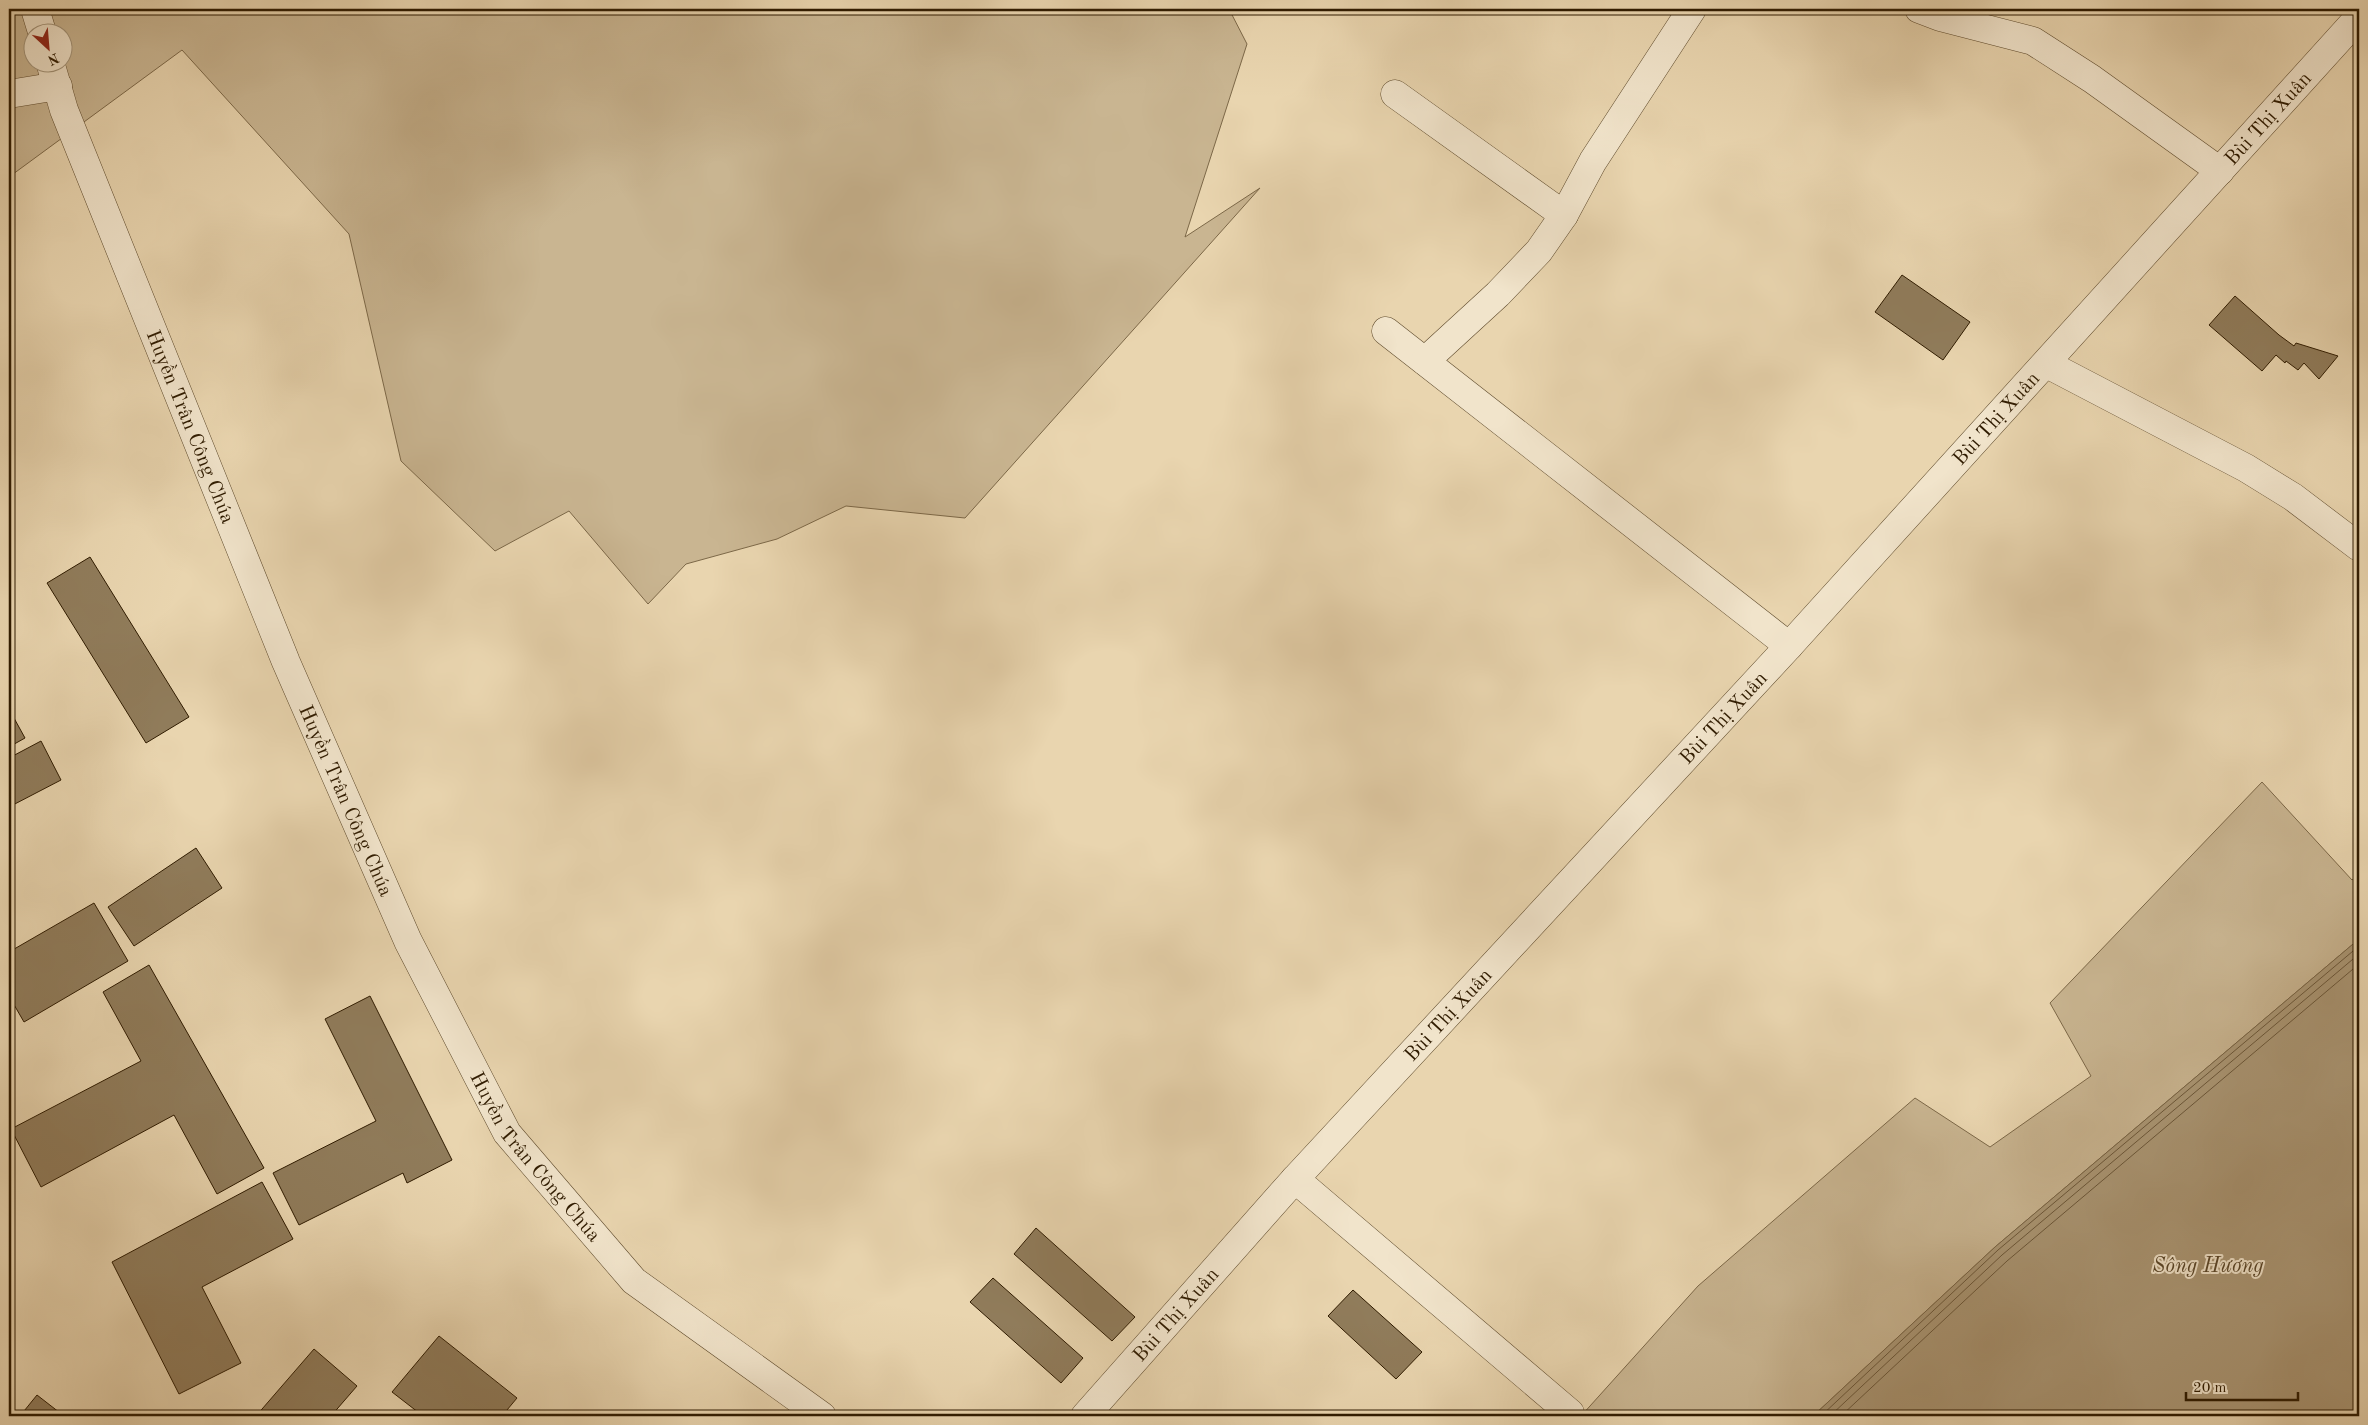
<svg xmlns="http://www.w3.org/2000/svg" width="2368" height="1425" font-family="'Old Standard TT',serif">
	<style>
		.green { fill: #c9b591; stroke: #7c6848; fill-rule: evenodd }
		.water { fill: #aa9674; stroke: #796546 }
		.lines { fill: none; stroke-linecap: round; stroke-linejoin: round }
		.shore { stroke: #6c583a; stroke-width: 1 }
		.building { fill: #907c5b; stroke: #2f1b00 }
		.minor-casing { stroke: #5e4a2c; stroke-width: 29 }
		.minor { stroke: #f1e4cb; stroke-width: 28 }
		.labels { text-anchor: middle; stroke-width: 4; stroke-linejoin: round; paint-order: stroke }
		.street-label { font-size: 20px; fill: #2f1b00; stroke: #f1e4cb }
		.water-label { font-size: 21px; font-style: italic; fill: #5a4629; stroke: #f1e4cb }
	</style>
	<rect width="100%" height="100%" fill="#e9d5af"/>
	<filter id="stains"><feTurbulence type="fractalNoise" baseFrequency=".004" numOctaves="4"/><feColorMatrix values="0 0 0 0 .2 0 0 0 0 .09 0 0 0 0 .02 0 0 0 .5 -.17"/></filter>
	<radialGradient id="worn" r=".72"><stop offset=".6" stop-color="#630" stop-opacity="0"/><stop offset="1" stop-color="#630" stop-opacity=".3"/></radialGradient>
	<path class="green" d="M9,9H1229L1247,44L1185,237L1260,188L965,518L846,506L777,539L686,564L648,604L569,511L495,551L401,461L349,234L182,50L9,177ZM32,32H62V62H32Z
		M2262,782L2352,880L2359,874V939L1995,1247L1813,1416H1581L1698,1286L1915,1098L1990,1147L2091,1076L2050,1003Z"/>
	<path class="water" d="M2359,939V1416H1813L1995,1247Z"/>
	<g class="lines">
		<path class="shore" d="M1821,1416L1998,1250L2359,946
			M1830,1416L2002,1255L2359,954
			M1841,1416L2007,1261L2359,964"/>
	</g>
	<path class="building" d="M1902,275L1970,322L1943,360L1875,312Z
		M2235,296L2279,335L2294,346L2296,343L2338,356L2319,379L2304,363L2298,370L2286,361L2285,363L2276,355L2262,371L2209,325Z
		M90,557L189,717L146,743L47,583Z
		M9,709L25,738L9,747Z
		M41,741L61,780L9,807V758Z
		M196,848L222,888L134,946L108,907Z
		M94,903L128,961L24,1022L9,996V952Z
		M149,965L264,1168L217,1194L174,1115L41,1187L11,1129L141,1061L103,992Z
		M370,996L452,1160L407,1183L403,1173L299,1225L273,1173L376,1121L325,1019Z
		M262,1182L293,1239L202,1287L241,1363L179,1394L112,1262Z
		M1036,1228L1135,1317L1112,1341L1014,1254Z
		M993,1278L1083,1358L1061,1383L970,1302Z
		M1353,1290L1422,1352L1396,1379L1328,1316Z
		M439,1336L517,1398L502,1416H423L392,1392Z
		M314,1349L357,1386L331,1416H256Z
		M37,1395L64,1416H20Z"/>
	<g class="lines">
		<g class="minor-casing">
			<g id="minor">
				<path d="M35,9L42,32"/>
				<path d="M1919,9L1940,17L2033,41L2092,79L2220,171"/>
				<path id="s1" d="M50,62L64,110L286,662L408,941L507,1133L634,1281L822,1416"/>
				<path d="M9,94L58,86"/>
				<path d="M1395,94L1564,215"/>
				<path d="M1386,331L1789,646"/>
				<path d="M1425,361L1498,294L1539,251L1564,215L1593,161L1692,9"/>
				<path d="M2047,364L2246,468L2293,497L2359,547"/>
				<path d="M1295,1179L1570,1413"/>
				<path id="s2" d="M1085,1416L1295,1179L1789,646L2359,17"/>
			</g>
		</g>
		<use href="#minor" class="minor"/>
	</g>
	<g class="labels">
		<g class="street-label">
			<text dy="7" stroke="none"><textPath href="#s2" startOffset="1756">Bùi Thị Xuân</textPath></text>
			<text dy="7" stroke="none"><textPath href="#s2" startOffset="1351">Bùi Thị Xuân</textPath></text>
			<text dy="7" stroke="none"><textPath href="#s1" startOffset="391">Huyền Trân Công Chúa</textPath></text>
			<text dy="7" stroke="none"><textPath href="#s2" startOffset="946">Bùi Thị Xuân</textPath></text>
			<text dy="7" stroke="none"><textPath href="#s1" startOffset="796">Huyền Trân Công Chúa</textPath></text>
			<text dy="7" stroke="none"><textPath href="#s2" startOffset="541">Bùi Thị Xuân</textPath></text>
			<text dy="7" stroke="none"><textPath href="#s1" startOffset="1201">Huyền Trân Công Chúa</textPath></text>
			<text dy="7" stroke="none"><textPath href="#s2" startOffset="136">Bùi Thị Xuân</textPath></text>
		</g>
		<g class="water-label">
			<text x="2208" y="1272">Sông Hương</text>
		</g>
	</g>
	<rect width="2368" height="1425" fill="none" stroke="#e9d5af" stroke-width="30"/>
	<rect x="10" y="10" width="2348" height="1405" fill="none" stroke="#2f1b00" stroke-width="2.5"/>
	<rect x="15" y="15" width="2338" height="1395" fill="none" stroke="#2f1b00"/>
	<g transform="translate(48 48) rotate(154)"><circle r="24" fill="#f1e4cb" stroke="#a3947a"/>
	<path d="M0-4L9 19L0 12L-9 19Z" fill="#8f2418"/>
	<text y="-8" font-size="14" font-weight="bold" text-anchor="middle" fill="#2f1b00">N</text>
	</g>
	<path d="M2186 1392v8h112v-8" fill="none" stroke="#2f1b00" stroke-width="2.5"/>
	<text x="2193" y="1392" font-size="15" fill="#2f1b00" stroke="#f1e4cb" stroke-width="4" paint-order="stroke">20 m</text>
	<rect width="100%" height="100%" filter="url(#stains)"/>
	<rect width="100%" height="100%" fill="url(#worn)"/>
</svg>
